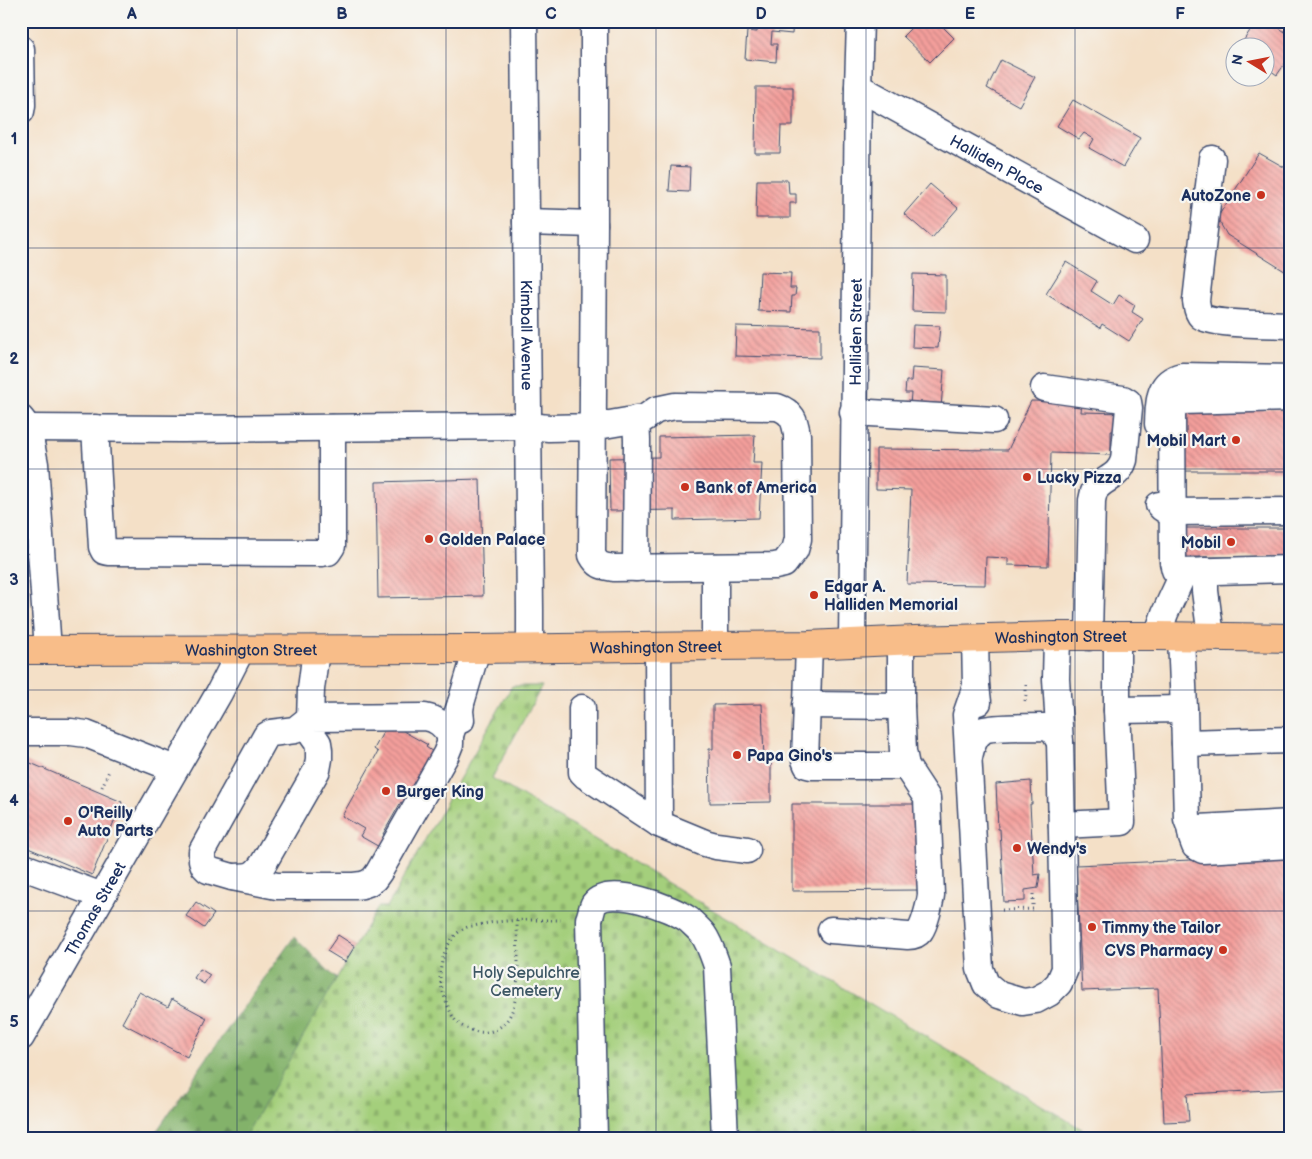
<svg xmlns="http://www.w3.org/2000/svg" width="1312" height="1159" font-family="'Balsamiq Sans',sans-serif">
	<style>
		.forest { fill: url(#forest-firs); stroke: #4f7064 }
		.cemetery { fill: url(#cemetery-stones); stroke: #607f6c }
		.building { fill: url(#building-back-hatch) }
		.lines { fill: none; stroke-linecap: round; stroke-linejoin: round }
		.minor-casing { stroke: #3c4a6e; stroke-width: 29 }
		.major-casing { stroke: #3c4a6e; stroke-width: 30 }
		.path { stroke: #3c4a6e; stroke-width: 3; stroke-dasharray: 1 4; stroke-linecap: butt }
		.minor { stroke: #fff; stroke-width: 26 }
		.major { stroke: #f8bd89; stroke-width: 28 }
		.grid { fill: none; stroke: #1b2f5e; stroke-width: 1; stroke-opacity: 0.55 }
		.poi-dot { fill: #c8321e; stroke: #f6f6f2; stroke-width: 2 }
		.labels { text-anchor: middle; stroke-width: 4.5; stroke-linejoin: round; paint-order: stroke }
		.street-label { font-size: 16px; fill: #1b2f5e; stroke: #f6f6f2 }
		.poi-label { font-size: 16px; font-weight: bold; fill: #1b2f5e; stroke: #f6f6f2; text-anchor: start }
		.park-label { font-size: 16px; fill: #3d5765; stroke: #f6f6f2 }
		.neatline { fill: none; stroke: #1b2f5e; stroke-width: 2 }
		.grid-label { font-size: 16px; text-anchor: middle; font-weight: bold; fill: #1b2f5e }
	</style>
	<defs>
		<pattern id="forest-firs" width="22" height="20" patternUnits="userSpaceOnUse" patternTransform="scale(1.25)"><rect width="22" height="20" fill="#83b26b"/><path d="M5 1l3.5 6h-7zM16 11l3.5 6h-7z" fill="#6a915b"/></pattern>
		<pattern id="cemetery-stones" width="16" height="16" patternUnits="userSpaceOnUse" patternTransform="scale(1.25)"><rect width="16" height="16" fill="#a4cf7b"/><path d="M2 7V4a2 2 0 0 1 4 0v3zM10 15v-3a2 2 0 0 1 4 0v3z" fill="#8db26d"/></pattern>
		<pattern id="building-back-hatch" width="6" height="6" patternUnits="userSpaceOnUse" patternTransform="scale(1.25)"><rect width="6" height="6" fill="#f49f9b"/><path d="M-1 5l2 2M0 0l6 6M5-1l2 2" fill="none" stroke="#c58282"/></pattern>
	</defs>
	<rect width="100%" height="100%" fill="#f6f6f2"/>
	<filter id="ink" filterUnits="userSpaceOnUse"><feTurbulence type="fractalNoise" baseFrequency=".02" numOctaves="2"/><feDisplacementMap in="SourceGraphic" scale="10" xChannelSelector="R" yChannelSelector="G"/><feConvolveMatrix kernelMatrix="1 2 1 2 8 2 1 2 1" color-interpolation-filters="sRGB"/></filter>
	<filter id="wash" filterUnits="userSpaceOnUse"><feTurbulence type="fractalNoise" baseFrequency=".0096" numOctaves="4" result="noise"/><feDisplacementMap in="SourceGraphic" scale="20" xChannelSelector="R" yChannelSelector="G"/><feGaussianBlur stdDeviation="1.12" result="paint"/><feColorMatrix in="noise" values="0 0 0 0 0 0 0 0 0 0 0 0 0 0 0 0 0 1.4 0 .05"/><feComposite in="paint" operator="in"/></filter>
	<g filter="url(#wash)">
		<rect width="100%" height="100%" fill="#f4e0c7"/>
		<path class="forest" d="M294,937L405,1046L509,1138H152L211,1052Z"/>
		<path class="cemetery" d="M512,686H542L492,778L785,953L1097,1138H244L378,907H387Z"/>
		<g id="blocks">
			<path class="building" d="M758,21H793L792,34L772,32L771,44H777L776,62L745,59L747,31L757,32Z
				M918,21H937L954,38L930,62L903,36Z
				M1256,21H1269L1291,36V55L1277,75L1264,66V48H1239Z
				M1001,60L1035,77L1019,106L987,88Z
				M756,87H793V126H781L780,153H755Z
				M1073,100L1140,138L1123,167L1089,148L1094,139L1084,133L1079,139L1057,126Z
				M1259,153L1291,171V275L1227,235L1217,218Z
				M671,166L690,167L689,192L669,191Z
				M757,180H788L789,194H796V203H790V218H756Z
				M930,184L958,208L932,238L904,214Z
				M1066,262L1097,281L1091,291L1113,305L1119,295L1135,305L1132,312L1143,319L1129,341L1102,324L1100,328L1046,294Z
				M760,272L791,273L790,288H796L795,296H792L791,312L758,311Z
				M913,274L946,275V312L912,311Z
				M913,325L940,326L938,348L912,347Z
				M736,326L820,328V358L735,356Z
				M912,368L944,370L941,408L910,405L911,393H905L906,381H911Z
				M1031,401L1082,402L1081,412L1124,413V431H1111V455L1051,453L1048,566L1008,565V558L986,557L985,585L907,584L911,490L876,489V449L1008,450Z
				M1182,409H1291V471H1182Z
				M755,435L753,463H762L759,518L675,520V510L610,511L609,458L659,457V437Z
				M480,479L483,596L378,598L376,482Z
				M1172,528H1291V557H1171Z
				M762,704L764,761H771V802L710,803L709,749H713V705Z
				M394,726L428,745L426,747L433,752L407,805L401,802L383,834L389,838L383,849L360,836L364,829L342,816L378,752L374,749L386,727Z
				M21,759L122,802L92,875L21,845Z
				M1031,781L1032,804H1030L1034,875L1040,874L1038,888L1025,890V901L1004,902L1000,829H998L996,784Z
				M792,804H919V890L792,891Z
				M1290,853L1291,1089L1187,1094L1189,1121L1164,1122L1158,988L1082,991L1076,865L1214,859Z
				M196,902L214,914L204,928L186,916Z
				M338,935L355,946L345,962L327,951Z
				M200,969L210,975L204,984L194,978Z
				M139,992L168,1007L172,999L207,1018L187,1057L122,1023Z"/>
		</g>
	</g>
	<g filter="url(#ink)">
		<use href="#blocks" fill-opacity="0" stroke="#3c4a6e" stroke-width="1"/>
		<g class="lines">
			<g class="minor-casing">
				<g id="minor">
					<path id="s1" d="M524,21L530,610V648"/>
					<path d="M21,49L22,105L21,111"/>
					<path id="s2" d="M858,87L1135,240"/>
					<path d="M1212,159L1196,301C1197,306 1197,312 1201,316C1210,325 1275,324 1291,325"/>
					<path d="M526,222L594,224"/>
					<path d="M1044,388L1123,399L1128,402L1129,408L1124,460C1118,480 1100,478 1094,492C1093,494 1093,497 1092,500L1089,637"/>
					<path d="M1291,398L1182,401L1175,404L1172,414L1173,562L1175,570L1181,572L1291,569"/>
					<path d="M853,412L994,420"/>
					<path d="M21,419L28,428L35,464L48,650"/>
					<path d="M1158,424C1159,403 1157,382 1182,376L1291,378"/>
					<path d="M28,428L182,429L528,426L549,428L592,427L645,418L656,410L675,406L777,407C792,412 795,420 797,435L798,539L795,550L790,556L784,564L775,566L614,568C602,566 598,566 592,555L594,224V21"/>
					<path d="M95,428L102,547L104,551L108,552L322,553L328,552L332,546V428"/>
					<path d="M1159,505C1163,510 1167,512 1173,512L1291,511"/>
					<path d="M715,567V646"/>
					<path d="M636,568L637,440L636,419"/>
					<path d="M1205,571V591L1211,637"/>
					<path d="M1157,636L1165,613L1184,572"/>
					<path d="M1181,637L1184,709L1187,819L1190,827L1199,828L1291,823"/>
					<path d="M975,638L976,686L978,702"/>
					<path id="s3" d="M852,643L858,87L860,21"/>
					<path d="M809,645L805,760L807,765L811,766H906"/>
					<path d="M316,650L311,689L310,718L295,730L271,733L266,736L202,851V860L204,866L208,870L232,877L277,886H354L362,885L368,883L374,879L379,872L446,754L450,744V735L461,703"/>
					<path d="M976,686L966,715L980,969L986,984L999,995L1023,1002L1036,1000L1049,993L1059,983L1065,969L1060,742L1056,679L1057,636"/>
					<path d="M806,705L901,706"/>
					<path d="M582,708V772L586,776L659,824L658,647"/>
					<path d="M1117,710L1184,709"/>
					<path d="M461,720L460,711L461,703L477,649"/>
					<path d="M21,732H71L86,734L175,769"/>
					<path d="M1185,743L1291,740"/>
					<path d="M969,757C971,747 975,735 984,730C991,727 1035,727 1045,727L1053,730L1060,742"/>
					<path d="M659,824L705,843L716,846L747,850"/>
					<path d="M1062,825L1122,822L1117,710V636"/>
					<path d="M1190,827L1192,838L1195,846L1203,850L1291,845"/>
					<path d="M21,866L102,896"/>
					<path d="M233,877C250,876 252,878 263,864L317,770L319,759V750L318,743L313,736L310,718L425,717C437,719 444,725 450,735"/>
					<path d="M831,930L908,936C913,936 917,935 920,931C925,924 930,903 931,895L927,798L906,766L903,751L901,706V641"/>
					<path id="s4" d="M21,1037L219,693L241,650"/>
					<path d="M594,1138L589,919C591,915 592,907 594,904C609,884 673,908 689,920C693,924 699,929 703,934C710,944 713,955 717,966L725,1138"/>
				</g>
			</g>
			<g class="major-casing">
				<g id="major">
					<path id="s5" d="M21,650L477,649L715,646L809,645L915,640L1057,636H1157L1291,638"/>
				</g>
			</g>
			<path class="path" d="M1025,701L1026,695V685
				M102,787L109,771
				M1002,910L1033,909V893
				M517,921C517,948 521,982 513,1008C507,1028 488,1038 469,1029C466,1028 461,1026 459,1024C453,1019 450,1011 447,1004C444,996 440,984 440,975C441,958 448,938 463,929C466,927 471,926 474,926C502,919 533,920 561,920"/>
			<use href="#minor" class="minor"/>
			<use href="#major" class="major"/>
		</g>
	</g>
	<path class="grid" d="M237,21V1138M446,21V1138M656,21V1138M866,21V1138M1075,21V1138M21,248H1291M21,469H1291M21,690H1291M21,911H1291"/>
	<g class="poi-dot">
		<circle cx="1261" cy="195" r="5"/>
		<circle cx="1236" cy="440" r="5"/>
		<circle cx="1027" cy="477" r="5"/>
		<circle cx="685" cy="487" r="5"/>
		<circle cx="429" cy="539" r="5"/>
		<circle cx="1231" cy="542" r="5"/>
		<circle cx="814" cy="595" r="5"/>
		<circle cx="737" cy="755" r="5"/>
		<circle cx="386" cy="791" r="5"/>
		<circle cx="68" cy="821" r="5"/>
		<circle cx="1017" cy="848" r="5"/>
		<circle cx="1092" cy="927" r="5"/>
		<circle cx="1223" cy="950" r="5"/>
	</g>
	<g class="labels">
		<g class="street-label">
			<text dy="6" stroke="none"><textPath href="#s2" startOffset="159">Halliden Place</textPath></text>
			<text dy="6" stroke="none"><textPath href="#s3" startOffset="311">Halliden Street</textPath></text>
			<text dy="6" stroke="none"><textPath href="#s1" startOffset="314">Kimball Avenue</textPath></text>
			<text dy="6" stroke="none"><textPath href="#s5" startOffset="1040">Washington Street</textPath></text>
			<text dy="6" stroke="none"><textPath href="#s5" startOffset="635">Washington Street</textPath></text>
			<text dy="6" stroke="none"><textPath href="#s5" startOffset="230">Washington Street</textPath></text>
			<text dy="6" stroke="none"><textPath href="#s4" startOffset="148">Thomas Street</textPath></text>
		</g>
		<g class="poi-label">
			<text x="1251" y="201" text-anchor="end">AutoZone</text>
			<text x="1226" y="446" text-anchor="end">Mobil Mart</text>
			<text x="1037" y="483">Lucky Pizza</text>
			<text x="695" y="493">Bank of America</text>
			<text x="439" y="545">Golden Palace</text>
			<text x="1221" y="548" text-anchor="end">Mobil</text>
			<text x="824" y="592">Edgar A.<tspan x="824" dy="18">Halliden Memorial</tspan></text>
			<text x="747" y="761">Papa Gino's</text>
			<text x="396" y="797">Burger King</text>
			<text x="78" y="818">O'Reilly<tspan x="78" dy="18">Auto Parts</tspan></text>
			<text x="1027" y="854">Wendy's</text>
			<text x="1102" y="933">Timmy the Tailor</text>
			<text x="1213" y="956" text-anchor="end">CVS Pharmacy</text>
		</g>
		<g class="park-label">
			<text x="526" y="978">Holy Sepulchre<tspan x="526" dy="18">Cemetery</tspan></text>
		</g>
	</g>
	<rect width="1312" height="1159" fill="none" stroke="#f6f6f2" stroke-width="55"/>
	<g transform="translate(1250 62) rotate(280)"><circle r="24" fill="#f6f6f2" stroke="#9ea6b7"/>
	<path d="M0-4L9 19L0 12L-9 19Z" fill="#c8321e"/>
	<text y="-8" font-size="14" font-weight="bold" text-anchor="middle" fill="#1b2f5e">N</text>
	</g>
	<rect x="28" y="28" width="1256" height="1104" class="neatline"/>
	<g class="grid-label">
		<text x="132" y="19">A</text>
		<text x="342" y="19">B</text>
		<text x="551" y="19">C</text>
		<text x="761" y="19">D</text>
		<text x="970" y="19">E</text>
		<text x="1180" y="19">F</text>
		<text x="14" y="144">1</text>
		<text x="14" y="364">2</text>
		<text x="14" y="585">3</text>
		<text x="14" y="806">4</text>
		<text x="14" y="1027">5</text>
	</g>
</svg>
